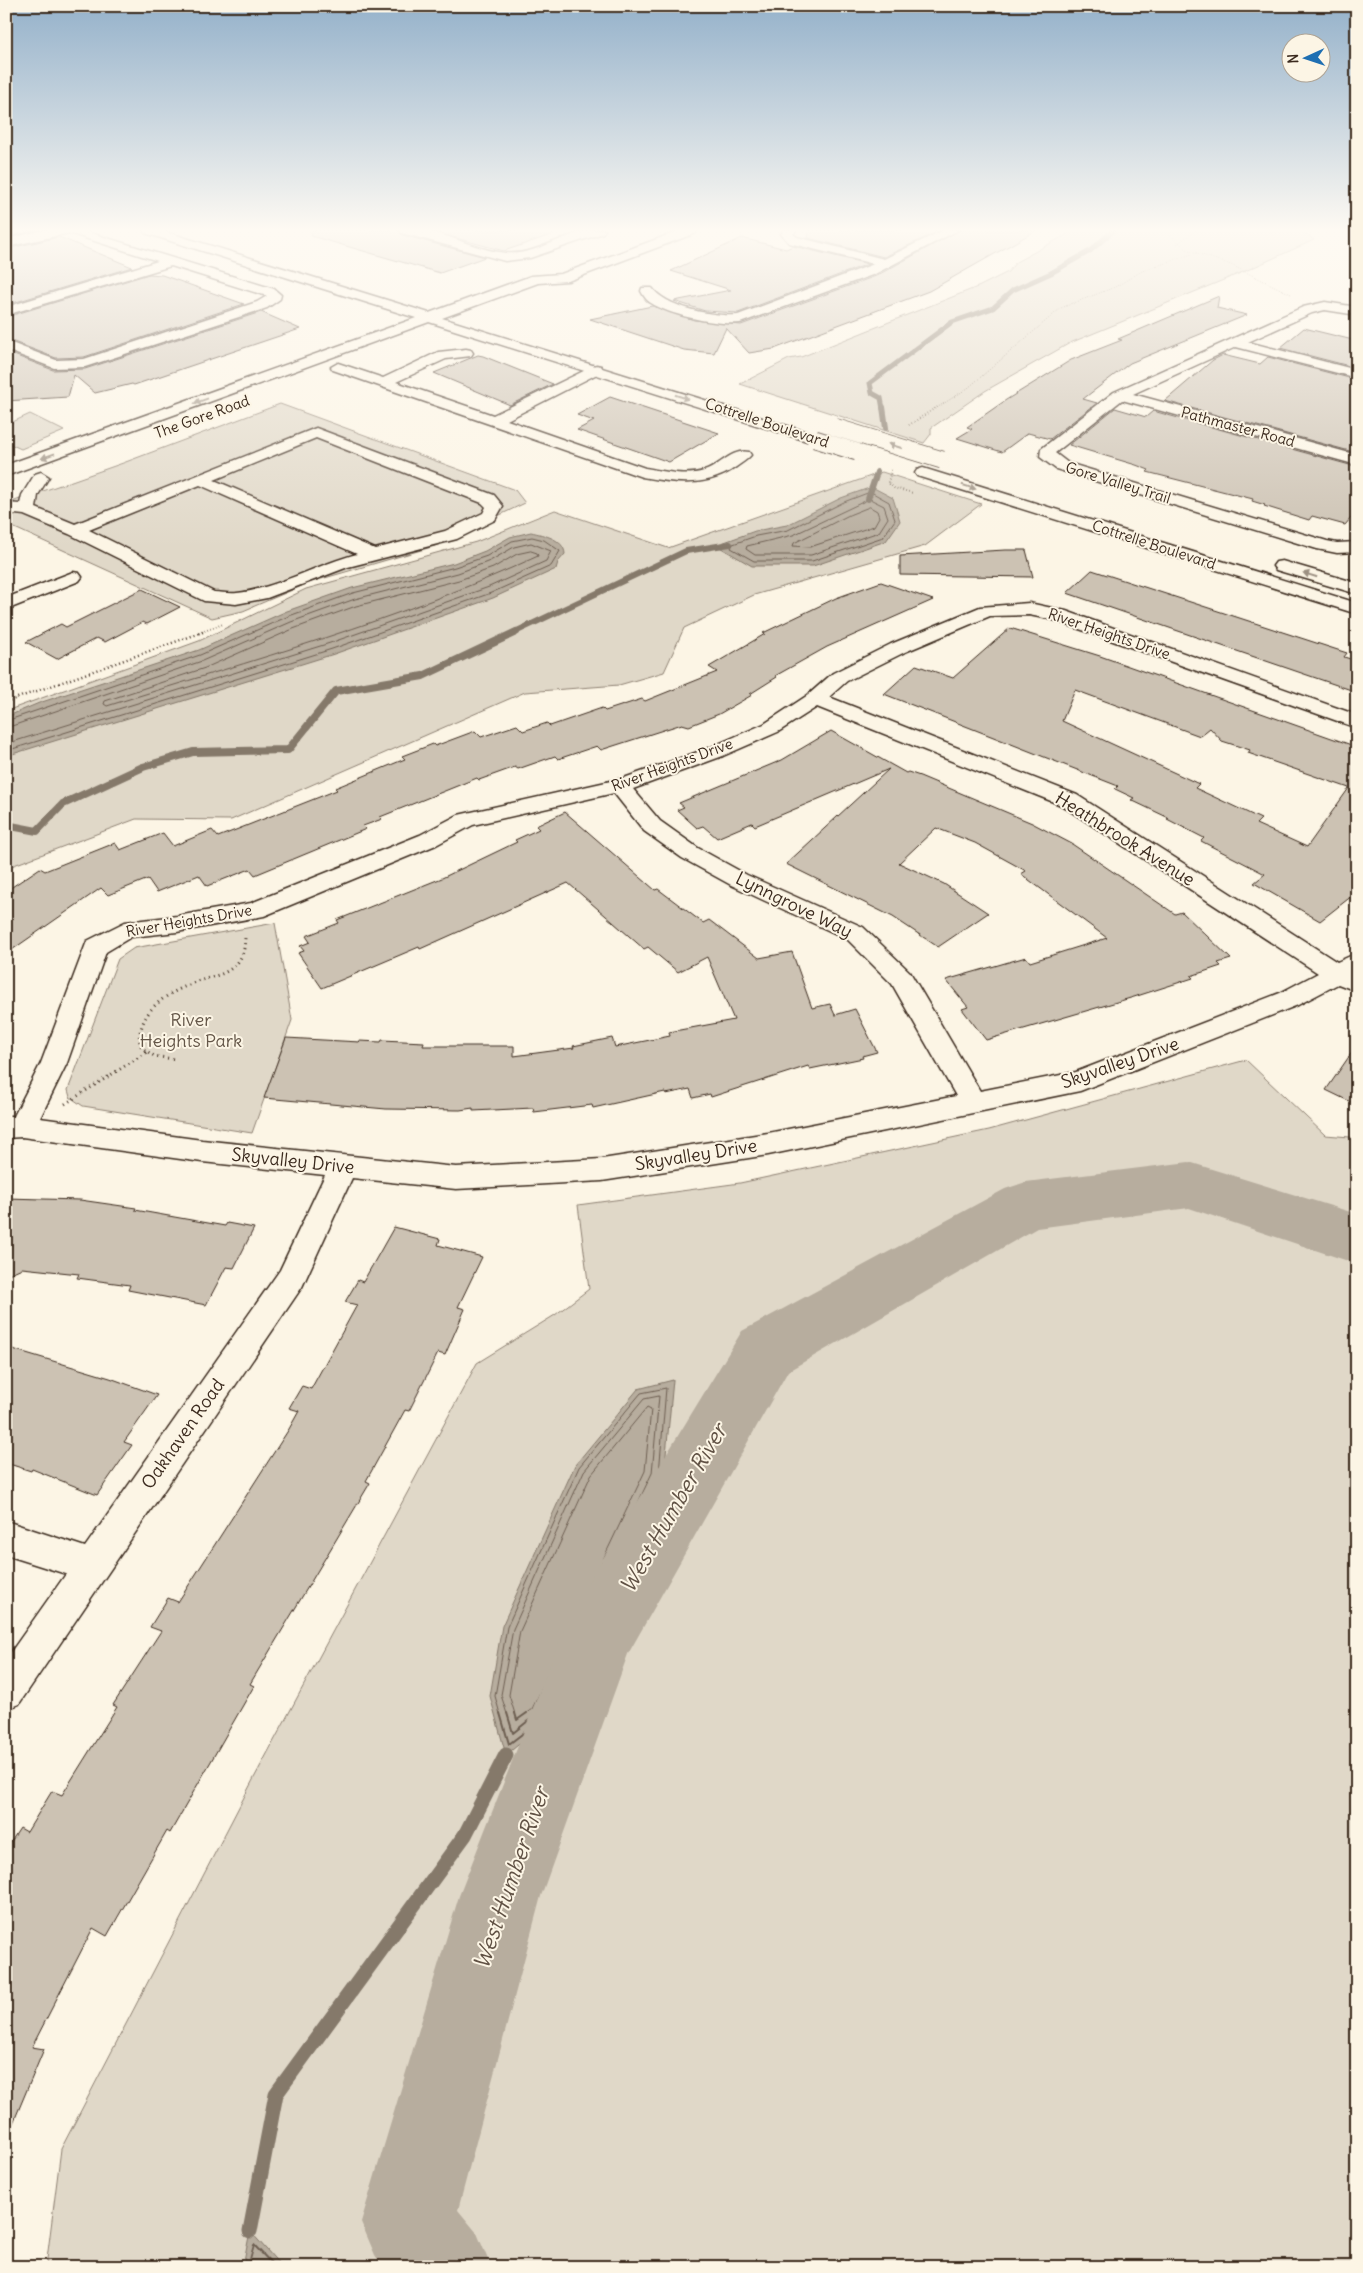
<svg xmlns="http://www.w3.org/2000/svg" width="1363" height="2273" font-family="Delius,sans-serif">
	<style>
		.green { fill: #e0d8c8; stroke: #8e8173 }
		.water { fill: #b7ad9e; stroke: #85796b }
		.lines { fill: none; stroke-linecap: round; stroke-linejoin: round }
		.shore-far1 { stroke: #6d5e51; stroke-width: 1 }
		.shore { stroke: #6d5e51; stroke-width: 2 }
		.stream-far3 { stroke: #85796b; stroke-width: 5 }
		.stream-far2 { stroke: #85796b; stroke-width: 6 }
		.stream-far1 { stroke: #85796b; stroke-width: 8 }
		.stream { stroke: #85796b; stroke-width: 15 }
		.river { fill: #b7ad9e; fill-rule: evenodd }
		.building { fill: #ccc2b3; stroke: #3b2a1e; fill-rule: evenodd }
		.minor-casing { stroke: #3b2a1e; stroke-width: 3 }
		.major-casing { stroke: #3b2a1e; stroke-width: 3 }
		.path-far3 { stroke: #3b2a1e; stroke-width: 1; stroke-dasharray: 0.5 2; stroke-linecap: butt }
		.path-far2 { stroke: #3b2a1e; stroke-width: 2; stroke-dasharray: 0.5 2.5; stroke-linecap: butt }
		.path-far1 { stroke: #3b2a1e; stroke-width: 2.5; stroke-dasharray: 1 3; stroke-linecap: butt }
		.path { stroke: #3b2a1e; stroke-width: 3; stroke-dasharray: 1 4; stroke-linecap: butt }
		.minor { fill: #fcf5e5; fill-rule: evenodd }
		.major { fill: #fcf5e5; fill-rule: evenodd }
		.major-bridge-casing { stroke: #3b2a1e; stroke-width: 19; stroke-linecap: butt }
		.major-bridge { stroke: #fcf5e5; stroke-width: 17 }
		.oneway { fill: #9c9082 }
		.labels { text-anchor: middle; stroke-width: 4; stroke-linejoin: round; paint-order: stroke }
		.far-street-label { font-size: 15px; fill: #3b2a1e; stroke: #fcf5e5 }
		.street-label { font-size: 18px; fill: #3b2a1e; stroke: #fcf5e5 }
		.park-label { font-size: 18px; fill: #645648; stroke: #fcf5e5 }
		.near-water-label { font-size: 22px; font-style: italic; fill: #605144; stroke: #fcf5e5 }
	</style>
	<rect width="100%" height="100%" fill="#fcf5e5"/>
	<filter id="ink" filterUnits="userSpaceOnUse"><feTurbulence type="fractalNoise" baseFrequency=".02" numOctaves="2"/><feDisplacementMap in="SourceGraphic" scale="10" xChannelSelector="R" yChannelSelector="G"/><feConvolveMatrix kernelMatrix="1 2 1 2 8 2 1 2 1" color-interpolation-filters="sRGB"/></filter>
	<g filter="url(#ink)">
		<path class="green" d="M1075,230H1301L1314,240L1243,272L1070,343L985,391L931,428V434L924,443L740,384L789,359L801,357L980,286L1008,272L1016,262Z
			M280,404L515,490L525,503L435,546L311,582L243,611L212,618L6,524V504L123,463Z
			M30,414L64,431L21,449L6,442V425Z
			M882,472L981,504L925,546L754,595L684,628L664,672L619,685L525,692L231,820L136,819L6,868V711L199,641L306,589L476,542L555,510L668,548Z
			M275,923L292,1020L252,1133L83,1106L70,1097L68,1090L118,959L134,948Z
			M1246,1060L1325,1135L1350,1137L1357,1140V2267H46L61,2149L254,1778L477,1363L555,1315L589,1289L578,1205L740,1183L989,1130Z"/>
		<path class="water" d="M872,487L893,498L900,521L886,541L813,566H752L716,545L755,531L787,525L841,498Z
			M531,532C544,535 564,539 565,554L558,562L556,569L493,598L334,654L6,756V717L39,703L199,650L287,611L352,588L454,563L485,551L510,537Z
			M673,1380L664,1476L547,1721L506,1755L490,1696L502,1626L575,1465L638,1389Z
			M250,2231L282,2267H243Z"/>
		<g class="lines">
			<path class="shore-far1" d="M871,492L889,502L895,520L883,537L812,561H754L731,548L733,544L756,536L788,530L844,502Z
				M870,499L884,506L888,518L879,532L811,555H755L746,549L747,546L793,535Z
				M870,507L877,511L879,517L874,526L810,547L793,546L794,543L849,515Z
				M531,551L537,553L538,556C400,620 252,660 107,706L104,704L105,701L205,668L293,629L356,606L459,580L493,568L517,554Z
				M6,721L200,655L289,616L353,593L455,567L487,556L512,541L532,537L544,540L560,551L551,566L491,593L332,649L6,751
				M6,728L202,661L291,622L355,599L458,573L490,561L514,547L531,543L551,551L546,561L489,587L330,643L6,744
				M500,1714L495,1696L507,1627L579,1467L641,1393L666,1388L659,1474L545,1714
				M507,1714L501,1695L513,1629L584,1471L644,1399L659,1396L652,1473L538,1714
				M515,1714L509,1695L520,1631L591,1475L647,1407L651,1409L645,1471L532,1709L525,1714"/>
			<path class="shore" d="M500,1713L509,1744L543,1718L545,1713
				M507,1713L513,1733L538,1713
				M515,1713L517,1720L527,1713
				M248,2267L254,2245L275,2267"/>
			<path class="stream-far3" d="M883,409L881,398L872,393L870,383L952,322L993,308L1013,290L1051,273L1090,251L1114,230"/>
			<path class="stream-far2" d="M883,407L886,428
				M868,499L877,472
				M513,633L686,551L730,544"/>
			<path class="stream-far1" d="M6,825L37,831L63,804L143,767L193,752L288,750L336,691L423,676L516,632"/>
			<path class="stream" d="M250,2231L276,2094L465,1835L506,1755"/>
			<path class="river" d="M1189,1162L1357,1214V1264L1189,1208L1037,1228L788,1371L628,1654L541,1896L458,2210L477,2233L491,2267H383L375,2255L361,2222L459,1896L572,1609L742,1331L1005,1189L1026,1182Z"/>
		</g>
		<path class="building" d="M6,230H39L6,237Z
			M312,230H398L402,235L485,257L440,273L311,236Z
			M427,230H553L554,234L504,251Z
			M809,230H941L884,257L808,238Z
			M960,230H1037L929,291L774,349L749,353L726,328L714,353L684,350L590,319L652,306L694,320L741,325L876,276Z
			M59,237L132,267L6,305V249Z
			M742,238L786,249L793,246L868,264L738,313L705,311L674,301L731,290L671,271Z
			M149,274L162,275L179,281L244,304L84,357L56,358L6,339V317Z
			M1219,296L1217,308L1247,315L1130,363L1083,399L1097,403L1050,439L1028,433L1002,452L957,438L972,429L967,427L1006,400L1071,360L1122,340L1118,339Z
			M261,312L300,329L134,385L132,384L95,393L74,375L68,397L6,401V352L53,370L85,369Z
			M1304,328L1357,341V368L1280,348Z
			M478,355L483,356L553,384L510,405L434,373Z
			M1223,355L1260,364L1268,357L1357,380V453L1165,401L1213,360Z
			M610,397L719,433L669,462L577,430L594,421L577,415Z
			M1115,408L1146,417L1153,411L1357,467V511L1345,525L1312,516L1309,520L1264,506L1265,505L1252,501L1253,499L1147,472L1149,470L1136,465L1069,445Z
			M1005,550H1026L1033,577L900,575V556Z
			M1092,570L1347,653L1344,657L1357,661V692L1067,593Z
			M881,582L933,600L827,647L775,676L777,677L750,694L752,695L719,714L689,726L682,724L601,750L597,746L558,759L555,756L518,769L515,767L479,780L477,778L380,817L382,819L363,826L366,829L255,875L250,869L207,886L199,875L157,892L148,879L108,895L101,888L6,954V891L40,868L45,871L115,843L120,850L163,833L173,846L212,830L218,837L337,790L335,788L405,759L402,756L433,744L435,746L475,731L481,737L517,725L523,731L547,723L550,726L602,708L605,711L642,699L645,701L717,672L709,667L765,634L763,633L836,598Z
			M142,589L180,607L147,624L143,622L105,642L97,638L57,659L26,642L61,624L66,627Z
			M1010,628L1100,656L1357,747V892L1320,921L1254,883L1265,874L1201,841L1204,838L1167,819L1169,818L1131,800L1134,798L1115,789L1118,786L884,694L916,665L953,678ZM1075,690L1200,736L1210,728L1222,741L1250,750L1248,753L1349,788L1307,847L1256,824L1261,819L1195,788L1199,784L1062,721Z
			M831,731L906,773L908,772L920,776L1032,823L1072,844L1175,914L1182,912L1231,959L1218,963L1221,966L1191,976L1193,978L1134,997L986,1040L962,1009L968,1007L946,980L1026,957L1030,962L1107,938L1021,874L1026,871L975,843L936,828L899,863L944,884L988,913L938,947L893,917L786,864L889,769L755,826L752,823L717,838L703,826L697,828L677,810L684,807L679,803L782,760Z
			M565,812L655,890L658,889L703,923L709,920L759,958L792,952L812,1008L830,1004L835,1015L855,1009L877,1052L862,1056L863,1058L810,1069L808,1066L711,1097L710,1094L693,1098L690,1089L666,1094L665,1092L593,1108L592,1105L534,1112L533,1108L473,1111V1108L460,1110L386,1109L264,1098L286,1038L360,1042L359,1041L381,1042L382,1040L424,1042L423,1046H514V1056L574,1048L573,1046L612,1038L615,1047L670,1036L669,1032L734,1020L707,957L678,972L648,947L644,949L568,883L420,949L419,947L322,988L298,953L304,951L300,946L310,942L306,936L339,923L337,920L442,878L517,842L515,840L539,829L536,826Z
			M1357,1045V1105L1326,1090Z
			M6,1198L80,1200L136,1208L135,1210L225,1226L227,1223L254,1228L234,1268L226,1267L206,1305L128,1290L130,1285L77,1278L79,1274L22,1268L6,1275Z
			M394,1227L440,1239L438,1245L482,1257L458,1307L465,1309L445,1355L438,1353L409,1411L405,1410L366,1481L370,1483L250,1684L254,1686L170,1833L167,1831L107,1936L93,1928L32,2047L44,2049L6,2140V1849L20,1828L27,1832L52,1791L62,1795L117,1707L113,1705L161,1631L150,1627L168,1598L178,1602L289,1429L299,1411L289,1408L302,1386L311,1389L357,1305L345,1302L358,1280L363,1282Z
			M6,1347L110,1378L157,1395L124,1442L132,1445L97,1495L32,1469L31,1471L6,1463Z"/>
		<g class="lines">
			<g class="minor-casing">
				<path id="minor" d="M45,230H81L274,289L281,295L280,299L267,308L85,367L54,368L6,350V341L56,360L84,359L257,302L267,296L171,266L6,315V307L158,261L69,233L6,247V239Z
					M400,230C436,226 470,249 505,253C539,257 571,226 605,230L603,233L530,258L505,261L402,233Z
					M784,230H796L793,234L797,237L884,259L944,230H958L875,274L740,323C716,325 672,316 651,303C647,301 643,295 641,291L642,288H652C667,308 714,317 738,315L874,264L789,243L781,234Z
					M1325,302L1357,307V315L1325,310L1312,313L1248,342L1357,370V378L1236,347L1133,394L1357,455V465L1122,400L1055,453L1068,463L1327,541L1337,543L1357,542V552L1337,553L1317,549L1056,469L1040,457L1041,449L1114,392L1303,307Z
					M466,349L471,350L473,353L471,356L446,359L396,382L493,415L596,365L601,366L603,369L601,372L507,420L645,468C664,471 685,477 704,471C719,467 732,448 749,452L751,455C747,460 741,463 736,467C707,488 675,483 642,477L333,370L331,367L338,363L383,378L438,352Z
					M316,428L494,495L503,506L495,520L457,539L348,567L267,598L236,604L204,601L69,534L24,515L6,513V503L20,504L22,495L35,474L41,472L49,477L38,495L36,508L75,524ZM316,438L482,503L486,507L483,513L445,531L375,549L214,480ZM200,485L357,554C318,564 275,589 237,593C230,594 221,592 214,592L89,530Z
					M73,572L79,573L82,577L79,581L6,610V598Z
					M1029,603L1066,611L1357,715V728L1054,620L1029,615L990,616L905,652L847,681L829,697L1077,795L1337,962L1357,953V987L1351,989L1338,984L1298,1005L1080,1091L768,1155L602,1181L456,1189L352,1178L302,1287L19,1704L6,1709V1659L66,1574L6,1555V1521L85,1547L280,1270L325,1175L202,1162L22,1137L6,1138V1116H14L41,1063L87,941L125,922L177,916L251,903L420,835L458,815L624,778L709,748L764,724L808,695L833,673L891,644L980,607ZM817,707L1061,805L1318,973L1280,993L1076,1072L980,1091L910,972L863,927L747,875L698,848L660,821L633,789L723,756L778,732ZM614,793L644,831L682,858L731,885L847,939L892,984L956,1096L768,1133L602,1159L456,1167L202,1140L40,1118L67,1063L106,952L131,937L177,932L264,916L436,845L473,825Z"/>
			</g>
			<g class="major-casing">
				<path id="major" d="M143,230H160L429,313L531,276L561,274L682,230H698L696,233L568,281L538,283L442,318L820,436L823,439L820,442H810L429,322L6,476V465L416,318L145,233Z
					M923,468L1357,603V614L917,476L915,473L917,470Z
					M1282,561L1357,583V594L1276,570L1273,566L1276,562Z"/>
			</g>
			<path class="path-far3" d="M1164,230L1188,250L1231,265L1291,294
				M1177,244L1196,230
				M935,409L968,388L1061,308L1115,287L1142,271L1192,254"/>
			<path class="path-far2" d="M909,425L937,407
				M891,470L888,483L894,488L913,493
				M199,633L223,624"/>
			<path class="path-far1" d="M6,702L203,632"/>
			<path class="path" d="M173,1059L154,1056L142,1048C138,1040 139,1034 142,1026C150,1000 181,987 205,979C215,976 225,974 233,967C243,959 245,948 245,936
				M65,1104L147,1052"/>
			<use href="#minor" class="minor"/>
			<use href="#major" class="major"/>
			<g class="major-bridge-casing">
				<path id="major-bridge" d="M834,427L942,460
					M815,439L857,452"/>
			</g>
			<use href="#major-bridge" class="major-bridge"/>
		</g>
		<defs><path id="oneway-solid" d="M-6-.8H1V-3.2L6.5 0L1 3.2V.8H-6Z" transform="scale(1.25)"/></defs>
		<g class="oneway">
			<use href="#oneway-solid" transform="translate(682 397) rotate(18)"/>
			<use href="#oneway-solid" transform="translate(201 401) rotate(160)"/>
			<use href="#oneway-solid" transform="translate(895 446) rotate(-163)"/>
			<use href="#oneway-solid" transform="translate(48 456) rotate(160)"/>
			<use href="#oneway-solid" transform="translate(969 487) rotate(17)"/>
			<use href="#oneway-solid" transform="translate(1310 575) rotate(-163)"/>
		</g>
	</g>
	<linearGradient id="sky" x2="0" y2="1"><stop stop-color="#94b1ca"/><stop offset="0.42" stop-color="#fefaf3"/><stop offset="1" stop-color="#fefaf3" stop-opacity="0"/></linearGradient>
	<rect width="1363" height="548" fill="url(#sky)"/>
	<g class="labels">
		<g class="far-street-label">
			<text transform="translate(202 417) rotate(-20)" y="5">The Gore Road</text>
			<text transform="translate(767 423) rotate(18)" y="5">Cottrelle Boulevard</text>
			<text transform="translate(1238 427) rotate(15)" y="5">Pathmaster Road</text>
			<text transform="translate(1118 483) rotate(17)" y="5">Gore Valley Trail</text>
			<text transform="translate(1154 545) rotate(18)" y="5">Cottrelle Boulevard</text>
			<text transform="translate(1109 634) rotate(19)" y="5">River Heights Drive</text>
			<text transform="translate(672 765) rotate(-20)" y="5">River Heights Drive</text>
			<text transform="translate(189 921) rotate(-10)" y="5">River Heights Drive</text>
		</g>
		<g class="street-label">
			<text transform="translate(1125 839) rotate(32)" y="6">Heathbrook Avenue</text>
			<text transform="translate(794 905) rotate(26)" y="6">Lynngrove Way</text>
			<text transform="translate(1120 1063) rotate(-19)" y="6">Skyvalley Drive</text>
			<text transform="translate(696 1155) rotate(-9)" y="6">Skyvalley Drive</text>
			<text transform="translate(293 1161) rotate(6)" y="6">Skyvalley Drive</text>
			<text transform="translate(183 1434) rotate(-55)" y="6">Oakhaven Road</text>
		</g>
		<g class="park-label">
			<text x="191" y="1026">River<tspan x="191" dy="21">Heights Park</tspan></text>
		</g>
		<g class="near-water-label">
			<text transform="translate(673 1508) rotate(-60)" y="8">West Humber River</text>
			<text transform="translate(511 1878) rotate(-71)" y="8">West Humber River</text>
		</g>
	</g>
	<rect width="1363" height="2273" fill="none" stroke="#fcf5e5" stroke-width="25"/>
	<rect x="12" y="12" width="1338" height="2248" fill="none" stroke="#3b2a1e" stroke-width="2" filter="url(#ink)"/>
	<g transform="translate(1306 58) rotate(267)"><circle r="24" fill="#fcf5e5" stroke="#afa495"/>
	<path d="M0-4L9 19L0 12L-9 19Z" fill="#1f6fb2"/>
	<text y="-8" font-size="14" font-weight="bold" text-anchor="middle" fill="#3b2a1e">N</text>
	</g>
</svg>
